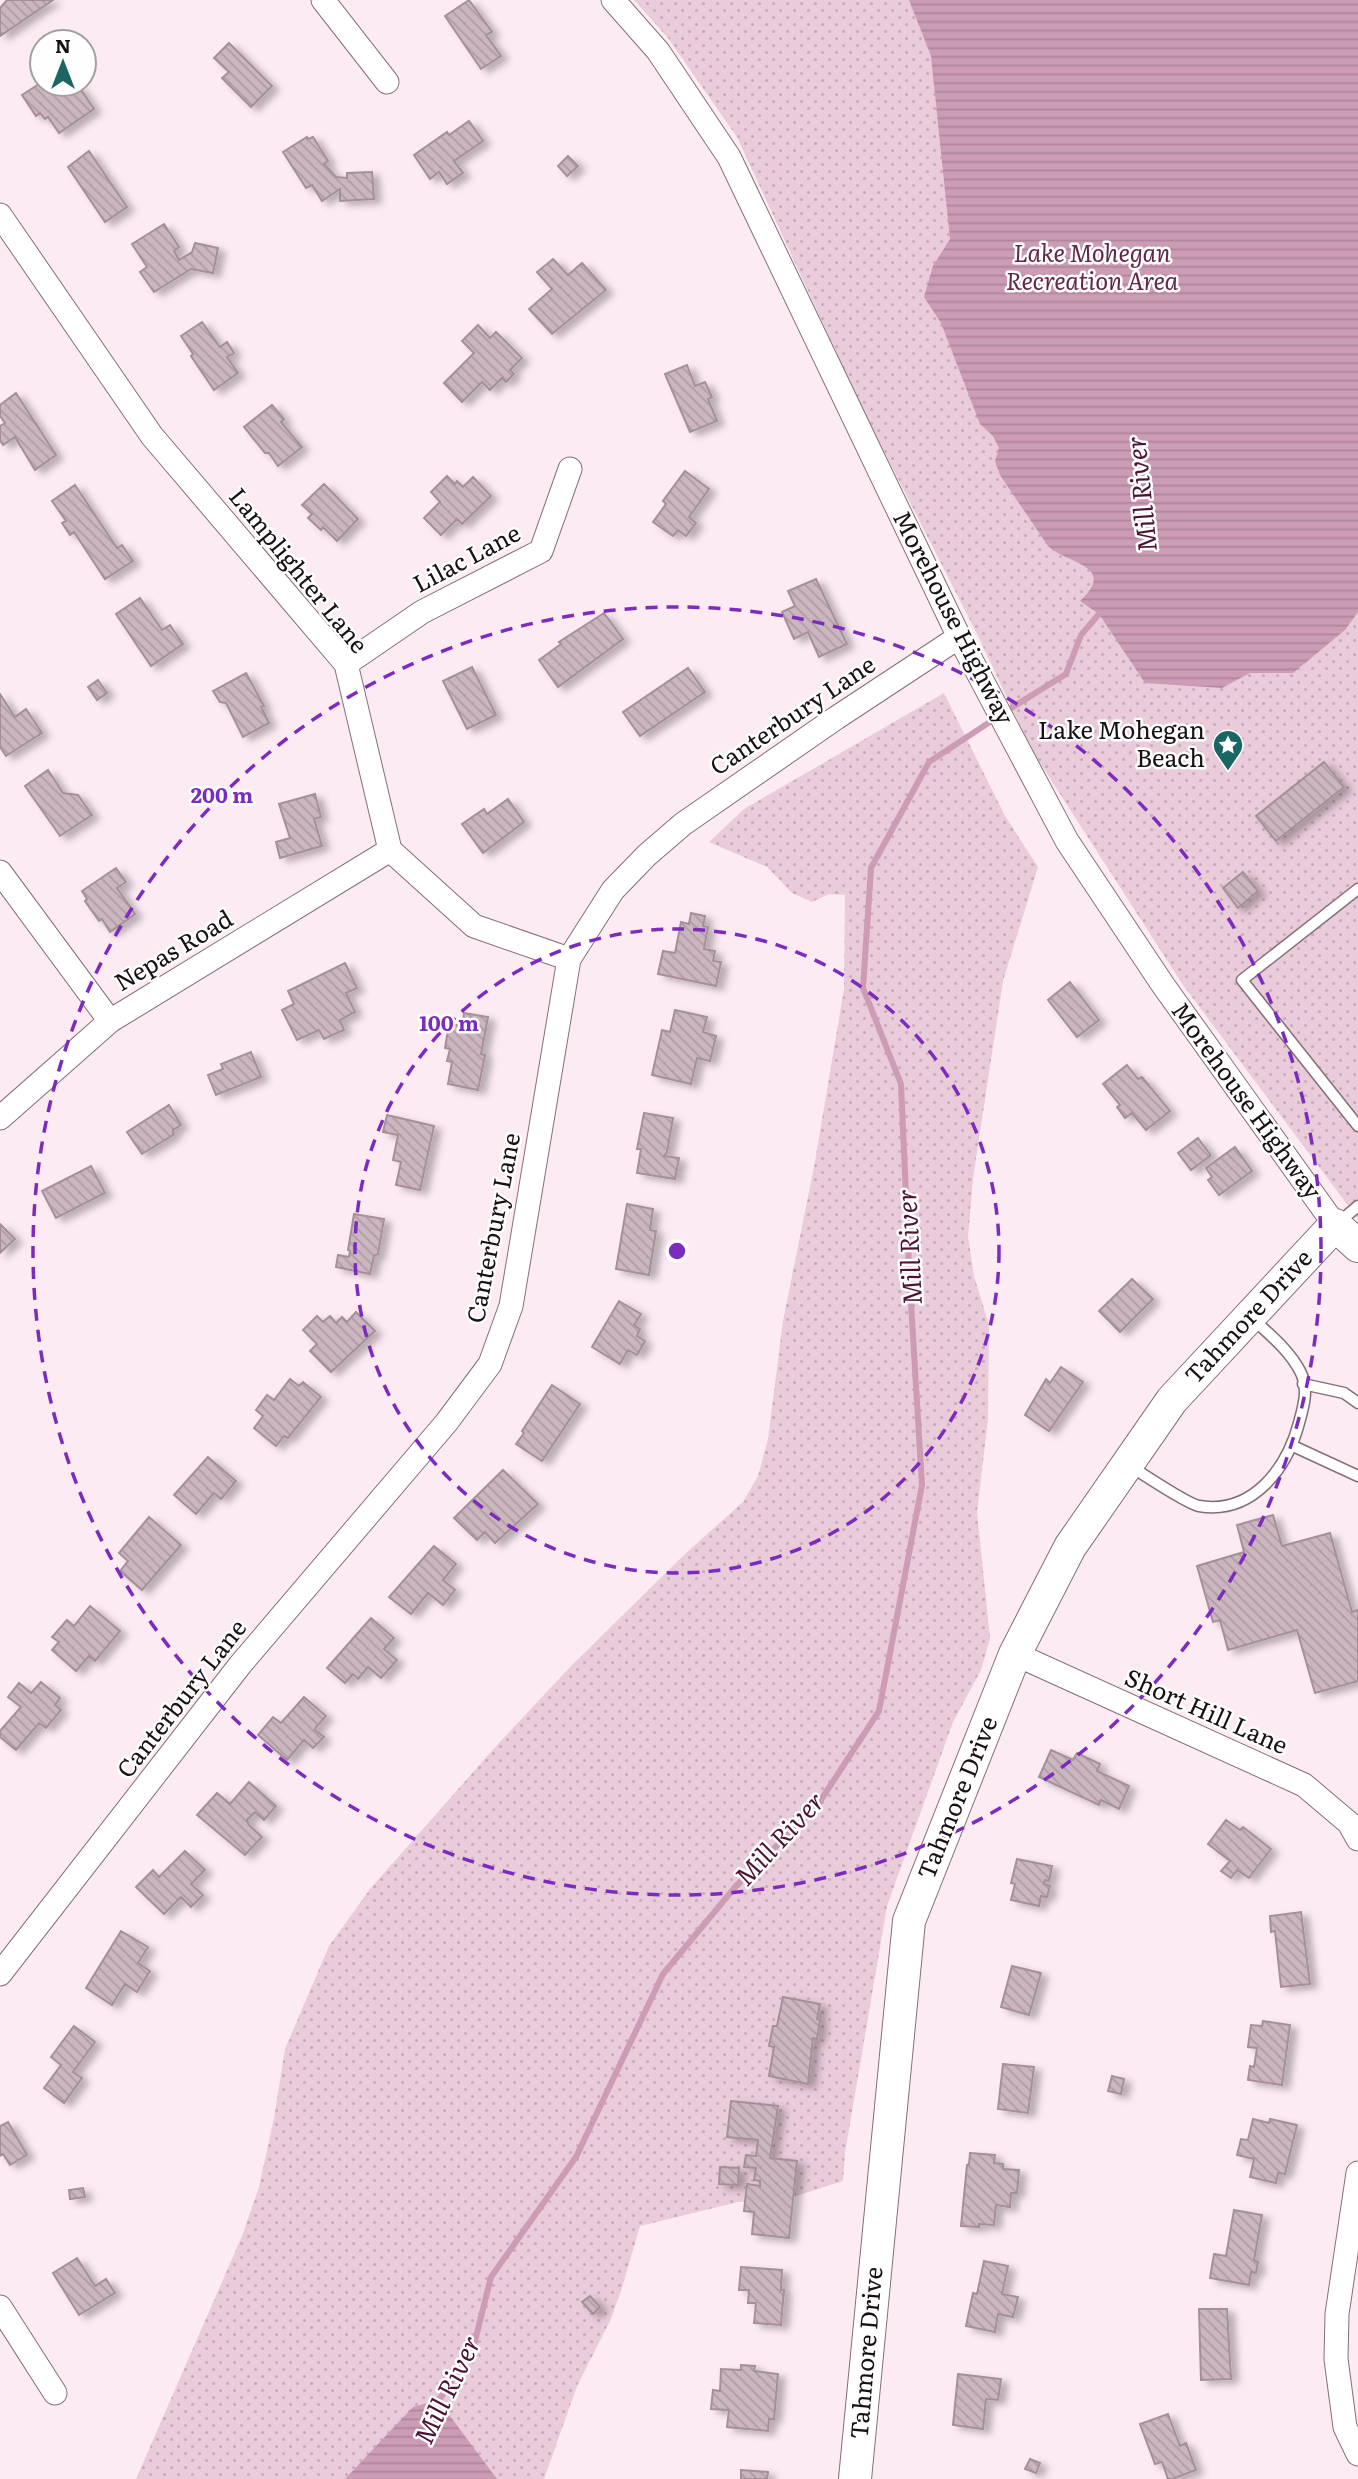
<svg xmlns="http://www.w3.org/2000/svg" width="1358" height="2479" font-family="Literata,serif">
	<style>
		.park { fill: url(#park-dots) }
		.water { fill: url(#water-rules) }
		.lines { fill: none; stroke-linecap: round; stroke-linejoin: round }
		.stream { stroke: #cc9cb4; stroke-width: 6 }
		.building { fill: url(#building-back-hatch); stroke: #a5909a; stroke-width: 2; filter: url(#shadow) }
		.lane-casing { stroke: #836f79; stroke-width: 13 }
		.street-casing { stroke: #836f79; stroke-width: 25 }
		.secondary-casing { stroke: #836f79; stroke-width: 34 }
		.lane { stroke: #fff; stroke-width: 10 }
		.street { stroke: #fff; stroke-width: 23 }
		.secondary { stroke: #fff; stroke-width: 32 }
		.ring { fill: none; stroke: #7b2cbf; stroke-width: 3.5; stroke-dasharray: 12 9 }
		.labels { text-anchor: middle; stroke-width: 5; stroke-linejoin: round; paint-order: stroke }
		.park-label { font-size: 24px; font-style: italic; fill: #612748; stroke: #fefefe }
		.street-label { font-size: 24px; fill: #181114; stroke: #fefefe }
		.poi-label { font-size: 24px; fill: #181114; stroke: #fefefe; text-anchor: end }
		.water-label { font-size: 26px; font-style: italic; fill: #4c1335; stroke: #fefefe }
		.centre { fill: #7b2cbf; stroke: #fefefe; stroke-width: 3.5 }
		.ring-label { font-size: 21px; text-anchor: middle; font-weight: bold; fill: #7b2cbf; stroke: #fefefe; stroke-width: 5; stroke-linejoin: round; paint-order: stroke }
	</style>
	<defs>
		<pattern id="park-dots" width="8" height="8" patternUnits="userSpaceOnUse" patternTransform="scale(1.75)"><rect width="8" height="8" fill="#e9cbd9"/><path d="M2 2h.1M6 6h.1" fill="none" stroke="#c7adb9" stroke-width="1.8" stroke-linecap="round"/></pattern>
		<pattern id="water-rules" width="6" height="5" patternUnits="userSpaceOnUse" patternTransform="scale(1.75)"><rect width="6" height="5" fill="#cc9cb4"/><path d="M0 2.5h6" fill="none" stroke="#ae859a"/></pattern>
		<pattern id="building-back-hatch" width="6" height="6" patternUnits="userSpaceOnUse" patternTransform="scale(1.75)"><rect width="6" height="6" fill="#cbb6c0"/><path d="M-1 5l2 2M0 0l6 6M5-1l2 2" fill="none" stroke="#ae9ba4"/></pattern>
		<filter id="shadow"><feDropShadow dx="7" dy="4" stdDeviation="3.5" flood-color="#0004"/></filter>
	</defs>
	<rect width="100%" height="100%" fill="#fdebf3"/>
	<path class="park" d="M634,0H1358V1219L1183,985L1031,749L977,634L862,408L737,137L668,38Z
		M944,693L1005,816L1038,867L1003,981L973,1178L968,1237L974,1276L989,1325L988,1419L977,1512L990,1638L981,1670L953,1722L887,1906L845,2153L843,2181L780,2201L738,2202L640,2226L621,2291L610,2321L577,2386L544,2479H136L242,2236L259,2187L274,2118L285,2049L329,1946L370,1889L498,1744L572,1665L685,1554L743,1502L758,1476L768,1439L783,1321L814,1167L844,989L845,895L829,894L812,902L792,893L767,867L709,842L744,809Z"/>
	<path class="water" d="M909,0H1358V612L1345,630L1293,673H1250L1222,688L1145,683L1099,614L1080,601C1118,565 1067,564 1048,546L1000,475L995,461L999,448L993,436L980,424L941,323L924,297L933,266L950,239L931,56Z
		M438,2400L497,2479H345L413,2407Z"/>
	<g class="lines">
		<path class="stream" d="M1005,712L1066,674L1081,635L1099,614
			M435,2406L473,2349L491,2277L576,2157L663,1974L736,1886L817,1806L879,1711L922,1485L910,1286L901,1084L863,988L871,868L929,762L996,718"/>
	</g>
	<path class="building" d="M7,0H53L0,36V8Z
		M469,0L492,32L486,35L501,56L481,69L445,16Z
		M229,43L272,86L251,107L222,78L229,72L214,58Z
		M42,82V84H61L67,92L78,85L94,109L59,133L48,117L45,119L40,113L36,116L22,95Z
		M469,121L483,141L454,161L463,173L447,184L439,172L430,179L414,155L447,132L449,135Z
		M307,137L308,139L313,137L328,161L324,164L336,177L347,178V173L372,172L374,199L340,201V189L322,201L312,185L306,188L283,152Z
		M89,151L127,207L105,222L68,167Z
		M568,156L578,166L567,176L558,166Z
		M164,224L179,247L174,251L179,260L192,252L195,243L218,248L213,273L191,269L154,292L140,272L147,267L132,244Z
		M553,259L568,275L582,263L606,290L552,334L529,309L552,289L537,272Z
		M202,322L220,347L227,342L234,353L227,357L238,373L214,390L191,356L193,354L181,336Z
		M478,325L490,338L496,332L522,358L510,370L514,374L506,382L502,378L490,390L482,382L462,402L444,383L474,353L462,341Z
		M687,365L695,386L705,382L712,397L708,399L717,421L690,432L665,374Z
		M16,393L56,455L35,470L15,437L3,445L0,440V426L5,423L0,416V405Z
		M272,405L284,419L281,422L302,447L278,466L269,453H265L244,427Z
		M685,471L709,489L689,517L696,523L686,536L678,530L673,536L653,522L666,504L663,501Z
		M447,476L455,484L457,481L463,487L473,477L491,496L462,524L457,519L441,535L424,518L440,502L431,492Z
		M324,484L358,519L337,541L323,527L321,530L308,518L312,514L302,505Z
		M75,485L117,548L122,545L133,561L105,579L74,532L70,535L62,523L66,521L52,501Z
		M816,579L847,644L819,657L808,632L794,639L782,612L795,606L788,591Z
		M140,598L162,630L170,625L183,644L151,666L116,614Z
		M604,613L623,639L558,687L539,660L561,644L559,642Z
		M472,667L496,715L467,729L443,681Z
		M688,668L705,692L640,736L623,712Z
		M246,673L264,706L261,707L269,723L243,737L226,703L220,702L213,691Z
		M98,680L107,693L97,700L88,687Z
		M0,694L15,717L26,709L42,733L6,756L0,747Z
		M1324,762L1344,787L1276,841L1256,816Z
		M48,770L63,793L78,795L92,815L60,836L25,786Z
		M315,794L321,817L314,819L322,846L280,858L276,842L290,838L279,804Z
		M508,799L524,822L483,853L462,824L484,809L487,814Z
		M116,868L126,882L117,888L135,914L110,932L102,919L99,921L85,901L87,899L82,891Z
		M1243,872L1258,891L1238,908L1223,888Z
		M691,913L705,916L703,926L708,927L704,949L715,951L713,961L721,962L716,986L658,974L663,951L675,953L681,922L689,924Z
		M345,963L357,988L346,993L355,1012L340,1020L344,1030L324,1039L319,1030L297,1040L282,1010L294,1004L288,991Z
		M1070,982L1099,1020L1077,1037L1048,1000Z
		M675,1010L707,1017L703,1032L716,1036L710,1061L697,1058L691,1084L652,1075L662,1030L670,1032Z
		M464,1013L488,1017L481,1054L485,1055L478,1090L448,1084L452,1062L447,1061L450,1049L445,1048L449,1024L462,1026Z
		M251,1052L261,1077L216,1095L208,1075L223,1069L221,1064Z
		M1127,1065L1138,1079L1142,1077L1170,1111L1146,1130L1132,1113L1125,1118L1117,1107L1120,1105L1103,1084Z
		M169,1105L181,1125L173,1130V1135L142,1154L127,1132Z
		M644,1113L673,1118L667,1152L664,1156L679,1158L675,1179L637,1173L641,1149H637Z
		M387,1115L434,1126L420,1190L396,1185L401,1162L393,1160L398,1135L383,1132Z
		M1198,1138L1210,1154V1156L1191,1170L1178,1153Z
		M1235,1147L1252,1171L1219,1195L1208,1180L1212,1177L1206,1168Z
		M91,1166L105,1193L56,1218L42,1191Z
		M627,1204L653,1209L650,1230L656,1231L649,1275L616,1269Z
		M354,1214L384,1219L378,1254L374,1256L370,1274L336,1267L338,1255L349,1257L350,1251L348,1250Z
		M0,1224L15,1239L0,1253Z
		M1132,1279L1153,1299L1120,1332L1099,1311Z
		M619,1301L641,1314L634,1325L640,1329L637,1336L645,1341L637,1355L628,1350L620,1364L592,1347Z
		M356,1312L375,1331L331,1372L310,1351L317,1344L303,1330L317,1316L323,1322L330,1316L336,1323L342,1317L347,1322Z
		M1061,1367L1083,1382L1049,1431L1025,1415L1046,1379L1050,1383Z
		M290,1379L299,1386L303,1382L321,1397L288,1438L284,1436L276,1446L254,1428L263,1416L256,1410L267,1395L274,1400Z
		M552,1385L580,1404L542,1461L516,1444L524,1433L522,1431Z
		M208,1457L236,1481L221,1499L214,1493L196,1514L174,1495Z
		M503,1470L538,1504L495,1543L485,1532L477,1540L454,1518Z
		M1273,1515L1282,1546L1330,1533L1352,1612L1358,1610V1681L1315,1693L1297,1630L1228,1650L1220,1620L1213,1622L1197,1566L1244,1552L1237,1525Z
		M149,1517L181,1545L142,1590L120,1571L128,1561L119,1553Z
		M434,1546L456,1564L443,1580L455,1590L443,1605L428,1593L411,1614L389,1597Z
		M90,1606L120,1631L95,1661L89,1656L76,1671L52,1650L59,1642L52,1637L67,1620L74,1626Z
		M371,1618L394,1638L384,1649L397,1660L381,1678L368,1667L358,1679L353,1674L345,1683L327,1668Z
		M41,1682L60,1698L55,1705L61,1710L46,1728L39,1723L16,1750L0,1737V1731L21,1707L8,1697L19,1683L31,1693Z
		M304,1697L326,1716L316,1727L315,1730L324,1737L313,1748L304,1740L287,1760L258,1735L273,1717L281,1723Z
		M1051,1750L1073,1760L1077,1753L1100,1764L1097,1771L1129,1786L1119,1809L1101,1800L1099,1805L1039,1777Z
		M249,1782L276,1806L264,1820L255,1812L247,1820L249,1825L262,1837L245,1855L197,1815L217,1793L230,1804Z
		M1226,1820L1240,1830L1243,1827L1271,1849L1249,1878L1237,1870L1231,1878L1221,1871L1230,1861L1208,1844Z
		M185,1851L205,1870L191,1884L203,1895L191,1907L181,1897L164,1914L136,1887L153,1870L159,1877Z
		M1017,1859L1052,1866L1049,1881L1045,1880L1044,1884L1050,1886L1047,1897L1041,1896L1039,1906L1011,1900L1015,1884L1011,1883Z
		M1301,1912L1310,1984L1281,1987L1275,1931L1271,1932L1270,1916Z
		M121,1931L148,1947L138,1963L150,1971L137,1992L125,1984L112,2005L86,1988Z
		M1012,1966L1041,1973L1029,2015L1001,2007Z
		M783,1997L820,2004L817,2019L820,2020L817,2039L813,2038L808,2084L769,2076L774,2047L769,2046L773,2026H777Z
		M1263,2021L1290,2025L1282,2085L1248,2080L1250,2066L1254,2067L1257,2048L1248,2047L1251,2025L1262,2026Z
		M74,2026L95,2042L73,2072L82,2078L64,2103L44,2088L61,2065L51,2057Z
		M1003,2064L1034,2067L1028,2113L998,2109Z
		M1112,2076L1124,2079L1121,2094L1108,2091Z
		M731,2101L778,2106L770,2158L797,2161L789,2238L752,2234L754,2212L744,2211L747,2184L760,2186V2181L754,2180L756,2168L744,2167L746,2155L756,2156L758,2140L727,2137Z
		M1253,2119L1269,2123L1270,2119L1297,2125L1285,2174L1278,2173L1276,2183L1250,2177L1254,2159L1237,2155L1241,2139L1248,2140Z
		M8,2122L27,2155L10,2165L3,2154L0,2156V2126Z
		M970,2153L995,2155L994,2163L1003,2164V2169L1019,2170L1017,2193H1011L1010,2207L996,2205L994,2225L979,2224V2227L961,2226L967,2165L969,2164Z
		M720,2167L739,2168L738,2185L719,2184Z
		M83,2188L85,2197L70,2199L69,2190Z
		M1234,2210L1262,2215L1254,2260L1258,2262L1256,2273L1251,2272L1249,2285L1210,2278L1214,2254L1226,2256Z
		M77,2258L95,2286L106,2279L115,2293L79,2315L53,2273Z
		M984,2261L1008,2266L1002,2294L1018,2297L1013,2317L998,2314L995,2332L966,2326L973,2293L977,2294Z
		M741,2267L782,2270L781,2290H784L781,2325L754,2323L756,2303H748L749,2290H739Z
		M590,2296L600,2307L593,2314L582,2302Z
		M1199,2309H1227L1231,2379L1201,2380Z
		M741,2365L755,2366L754,2371L778,2374L774,2419H769L768,2431L727,2427L729,2410L711,2409L713,2390L720,2391L721,2369L741,2370Z
		M958,2374L1001,2379L998,2400L986,2399L983,2429L953,2425Z
		M1168,2414L1180,2446L1186,2443L1196,2470L1172,2479H1168L1162,2462L1155,2464L1140,2424Z
		M1030,2459L1040,2463L1036,2473L1025,2469Z
		M741,2470L768,2472L767,2479H741Z"/>
	<g class="lines">
		<g class="lane-casing">
			<path id="lane" d="M1358,889L1242,980L1358,1126
				M1338,1223L1358,1206
				M1303,1384L1344,1393L1358,1403
				M1293,1446L1358,1476
				M1130,1466C1143,1474 1187,1504 1199,1506C1253,1515 1287,1468 1299,1423C1304,1405 1309,1388 1300,1371C1289,1350 1270,1335 1253,1319"/>
		</g>
		<g class="street-casing">
			<path id="street" d="M323,0L387,82
				M613,0L658,51L729,157L959,637L1067,841L1163,985L1335,1225
				M0,215L152,436L346,664L390,850L474,926L569,959
				M346,664L422,612L541,551L570,469
				M0,872L110,1021
				M0,1118L110,1021L390,850
				M1015,1654L1304,1785L1349,1823L1358,1839
				M0,1974L240,1665L446,1423L490,1364L511,1306L569,959L613,890L647,855L683,824L836,718L959,637
				M1358,2173L1337,2314L1336,2359L1345,2427L1358,2454
				M0,2307L55,2393"/>
		</g>
		<g class="secondary-casing">
			<path id="secondary" d="M855,2479L909,1921L1015,1654L1070,1547L1172,1400L1335,1225L1358,1246"/>
		</g>
		<use href="#lane" class="lane"/>
		<use href="#street" class="street"/>
		<use href="#secondary" class="secondary"/>
	</g>
	<g class="ring">
		<circle cx="677" cy="1251" r="322"/>
		<circle cx="677" cy="1251" r="644"/>
	</g>
	<defs>
		<g id="sight-pin" transform="scale(1.575)"><path d="M0 17L-7.5 6A9.5 9.5 0 1 1 7.5 6Z" fill="#196663" stroke="#fefefe"/><path d="M0-6L1.8-2.2L6-1.7L2.9 1.2L3.7 5.4L0 3.3L-3.7 5.4L-2.9 1.2L-6-1.7L-1.8-2.2Z" fill="#fff"/></g>
	</defs>
	<g fill-rule="evenodd">
		<use href="#sight-pin" x="1228" y="745"/>
	</g>
	<g class="labels">
		<g class="park-label">
			<text x="1092" y="262">Lake Mohegan<tspan x="1092" dy="28">Recreation Area</tspan></text>
		</g>
		<g class="street-label">
			<text transform="translate(467 559) rotate(-28)" y="8">Lilac Lane</text>
			<text transform="translate(298 571) rotate(51)" y="8">Lamplighter Lane</text>
			<text transform="translate(953 618) rotate(63)" y="8">Morehouse Highway</text>
			<text transform="translate(793 716) rotate(-34)" y="8">Canterbury Lane</text>
			<text transform="translate(174 951) rotate(-31)" y="8">Nepas Road</text>
			<text transform="translate(1246 1101) rotate(54)" y="8">Morehouse Highway</text>
			<text transform="translate(494 1228) rotate(-79)" y="8">Canterbury Lane</text>
			<text transform="translate(1249 1317) rotate(-47)" y="8">Tahmore Drive</text>
			<text transform="translate(182 1699) rotate(-52)" y="8">Canterbury Lane</text>
			<text transform="translate(1206 1712) rotate(24)" y="8">Short Hill Lane</text>
			<text transform="translate(958 1798) rotate(-68)" y="8">Tahmore Drive</text>
			<text transform="translate(867 2353) rotate(-85)" y="8">Tahmore Drive</text>
		</g>
		<g class="poi-label">
			<text x="1205" y="739">Lake Mohegan<tspan x="1205" dy="28">Beach</tspan></text>
		</g>
		<g class="water-label">
			<text transform="translate(1142 494) rotate(-96)" y="9">Mill River</text>
			<text transform="translate(910 1247) rotate(-93)" y="9">Mill River</text>
			<text transform="translate(780 1839) rotate(-47)" y="9">Mill River</text>
			<text transform="translate(448 2390) rotate(-64)" y="9">Mill River</text>
		</g>
	</g>
	<circle cx="677" cy="1251" r="10" class="centre"/>
	<g class="ring-label">
		<text x="222" y="803">200 m</text>
		<text x="449" y="1031">100 m</text>
	</g>
	<g transform="translate(63 63)"><circle r="33" fill="#fefefe" stroke="#a29fa0" stroke-width="2"/>
	<path d="M0-5L12 26L0 18L-12 26Z" fill="#196663"/>
	<text y="-10" font-size="19" font-weight="bold" text-anchor="middle" fill="#181114">N</text>
	</g>
</svg>
